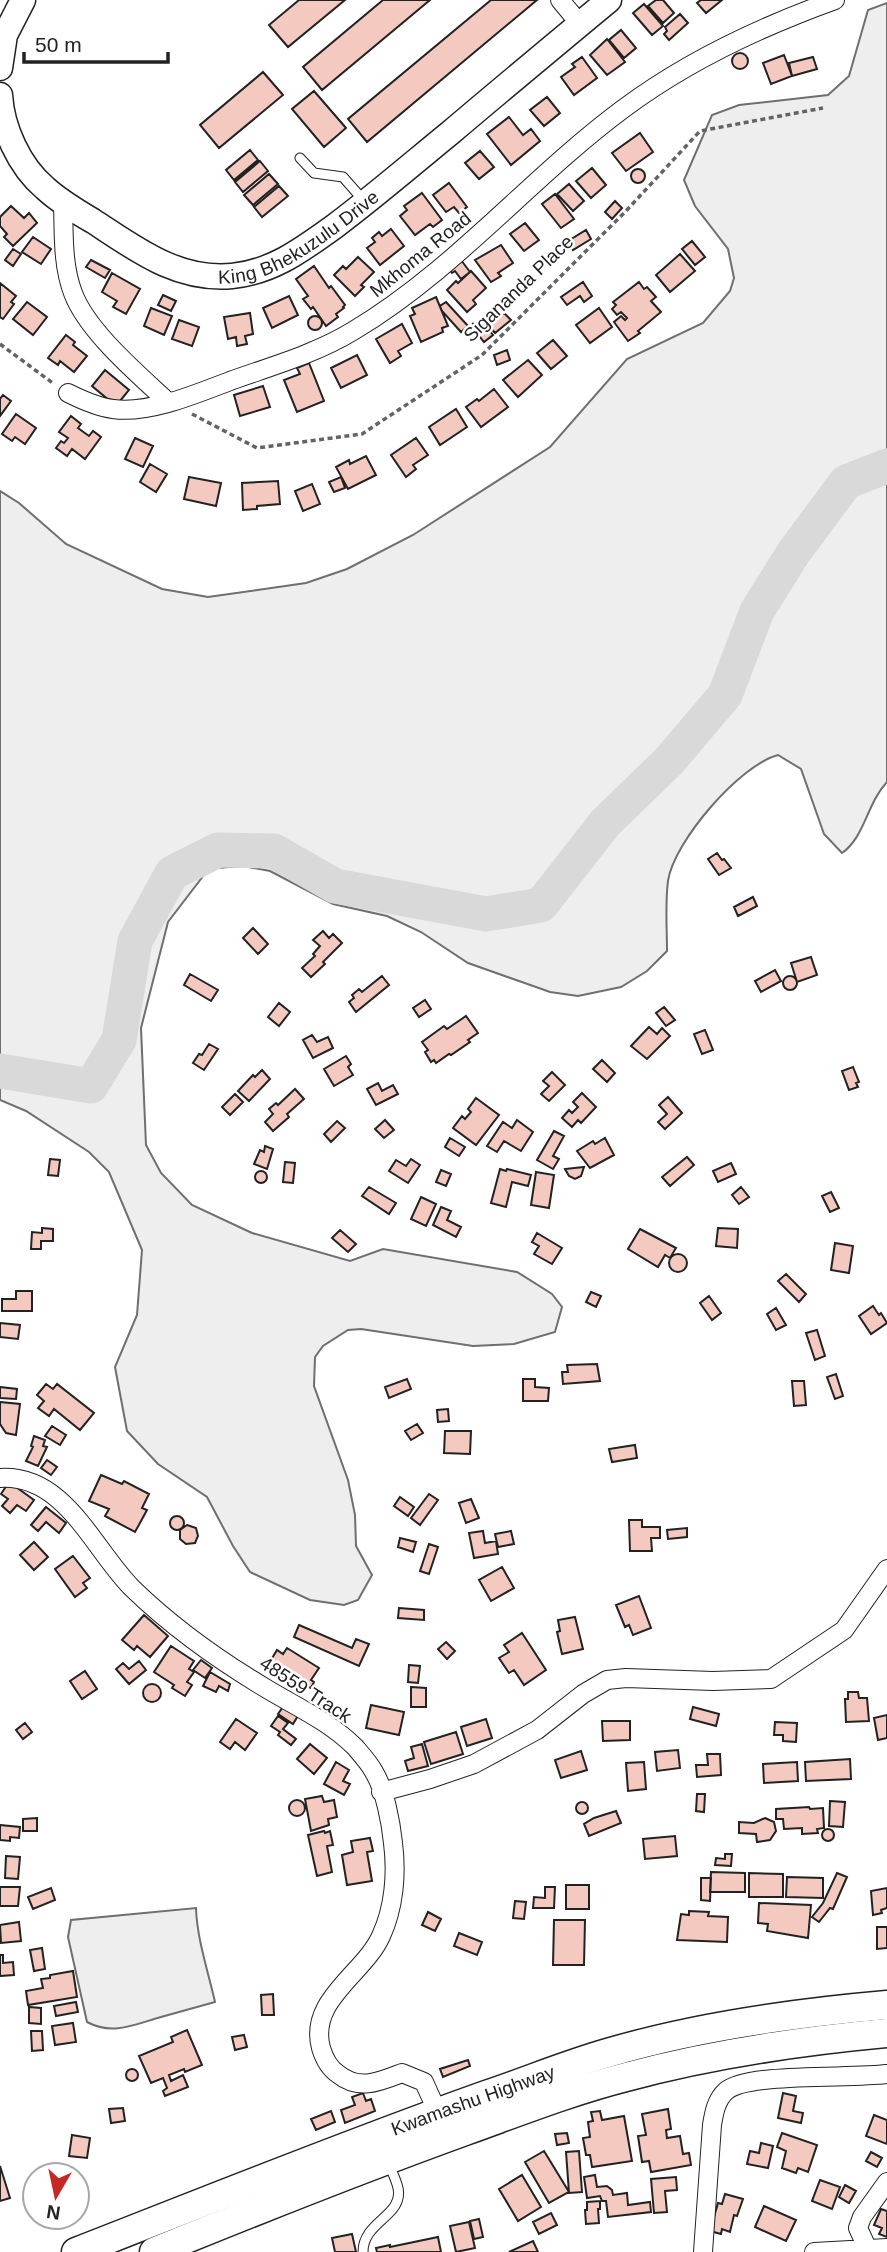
<svg xmlns="http://www.w3.org/2000/svg" width="887" height="2252" font-family="Helvetica,sans-serif">
	<style>
		.green { fill: #eee; stroke: #6f6f6f; stroke-width: 2 }
		.lines { fill: none; stroke-linecap: round; stroke-linejoin: round }
		.river { stroke: #d9d9d9; stroke-width: 35 }
		.building { fill: #f3c9c0; stroke: #222; stroke-width: 2 }
		.lane-casing { stroke: #222; stroke-width: 11 }
		.street-casing { stroke: #222; stroke-width: 20 }
		.secondary-casing { stroke: #222; stroke-width: 27 }
		.primary-casing { stroke: #222; stroke-width: 31 }
		.path { stroke: #646464; stroke-width: 3.5; stroke-dasharray: 5 3.5; stroke-linecap: butt }
		.lane { stroke: #fff; stroke-width: 9 }
		.street { stroke: #fff; stroke-width: 18 }
		.secondary { stroke: #fff; stroke-width: 24 }
		.primary { stroke: #fff; stroke-width: 28 }
		.labels { text-anchor: middle; stroke-width: 5; stroke-linejoin: round; paint-order: stroke }
		.street-label { font-size: 19px; fill: #222; stroke: #fff }
	</style>
	<rect width="100%" height="100%" fill="#fff"/>
	<path class="green" d="M887,3V782C867,803 865,837 842,853L824,834L801,769L778,755C740,765 674,841 668,881C665,903 667,928 667,951L647,971L621,987L578,996L550,992L468,963L421,932L387,916L333,904L270,871L243,866L216,868L204,875L168,922L141,1028L146,1145L161,1173L192,1205L252,1233L350,1261L383,1249L517,1272L552,1294L562,1307L555,1332L514,1344L473,1346L361,1329L348,1330L323,1346L315,1357L314,1386L348,1480L355,1515L356,1546L372,1575L358,1600L344,1605L310,1600L250,1572L233,1546L207,1497L158,1464L127,1431L115,1367L137,1315L142,1250L109,1172L89,1152L26,1111L0,1100V491L19,503L66,544L162,589L208,597L306,583L347,569L413,535L550,447L627,359L703,323L730,291L734,278L728,249L695,206L684,180L712,115L739,105L828,95L849,76L868,10Z
		M196,1908C197,1939 208,1971 215,2002C197,2007 179,2012 161,2017C136,2024 113,2036 87,2022L68,1937L71,1920Z"/>
	<g class="lines">
		<path class="river" d="M0,1071L91,1086L119,1040L135,941L172,873L218,850L274,851L335,886L486,914L541,905L605,823L669,761L725,695L757,611L794,552L846,482L887,466"/>
	</g>
	<path class="building" d="M299,0H345L288,47L269,25Z
		M383,0H430L322,90L303,67Z
		M491,0H537L367,142L348,119Z
		M656,0H663L674,13L663,23L648,6Z
		M701,0H722L706,13L697,3Z
		M644,4L663,26L652,35L633,13Z
		M680,14L688,23L669,40L664,34L667,31L665,27Z
		M621,30L636,48L624,58L609,40Z
		M607,39L625,62L607,75L590,55Z
		M732 61a8 8 0 1 1 16 0a8 8 0 1 1-16 0Z
		M784,55L792,76L771,84L763,63Z
		M582,57L597,78L574,95L561,77L575,67L572,64Z
		M813,57L817,69L792,76L789,63Z
		M263,72L283,95L219,148L200,125Z
		M314,91L346,128L324,147L292,109Z
		M547,97L560,113L544,126L530,110Z
		M509,117L523,135L531,129L540,141L511,165L487,134Z
		M640,133L653,152L626,171L612,153Z
		M250,150L258,160L234,180L226,170Z
		M480,151L494,167L479,179L465,163Z
		M260,161L268,171L243,192L235,182Z
		M592,168L606,185L591,198L576,181Z
		M631 176a7 7 0 1 1 14 0a7 7 0 1 1-14 0Z
		M269,174L278,184L253,205L244,195Z
		M449,183L467,207L459,213L454,207L446,212L433,195Z
		M569,184L584,201L573,211L557,194Z
		M279,186L288,196L262,217L254,207Z
		M422,193L442,220L433,227L430,224L415,235L400,216L407,210L404,206Z
		M555,194L574,219L561,228L542,204Z
		M615,201L622,208L612,219L605,212Z
		M11,206L24,218L29,213L37,223L13,246L4,237L7,234L0,226V217Z
		M525,223L539,240L524,251L510,234Z
		M391,229L404,246L380,265L367,248L375,242L372,238L379,232L382,236Z
		M586,230L591,239L573,250L568,241Z
		M33,237L51,249L41,264L22,252Z
		M692,241L705,257L695,265L682,249Z
		M501,245L513,263L498,273L501,276L491,282L475,260Z
		M13,249L21,254L13,266L5,260Z
		M680,254L695,271L670,292L656,275Z
		M358,257L374,272L361,285L364,287L355,296L334,275L343,266L346,269Z
		M91,260L110,270L105,278L86,267Z
		M461,260L470,272L461,279L455,271L452,273L449,269Z
		M314,266L329,288L331,286L345,305L343,307L344,308L336,314L338,317L326,326L313,307L311,309L303,299L308,296L296,279Z
		M471,271L486,288L473,300L476,304L467,312L447,290L456,281L458,283Z
		M112,273L140,289L126,314L113,307L117,301L102,292Z
		M583,282L592,296L584,302L580,296L567,305L561,297Z
		M639,282L644,289L647,287L656,297L651,301L661,312L638,331L640,333L628,341L614,322L621,316L625,320L627,318L621,312L617,315L612,309L616,305L613,302Z
		M0,283L16,296L11,302L14,304L3,319L0,317Z
		M163,295L176,301L171,311L158,305Z
		M289,296L298,315L272,328L263,308Z
		M436,297L448,326L442,328L443,332L421,342L410,316L415,314L412,308Z
		M27,302L47,317L33,335L13,319Z
		M446,302L468,326L461,332L442,311L440,306Z
		M151,308L172,316L164,335L144,326Z
		M599,308L612,327L590,343L576,325Z
		M250,313L253,334L245,336L247,344L237,346L236,337L228,339L224,317Z
		M504,313L511,320L495,333L489,326Z
		M308 323a7 7 0 1 1 14 0a7 7 0 1 1-14 0Z
		M179,320L199,327L192,346L172,339Z
		M481,320L493,335L484,342L472,327Z
		M402,324L412,343L398,351L401,356L390,363L376,339Z
		M66,335L75,342L73,345L87,356L74,372L60,361L58,365L48,358Z
		M553,340L567,356L551,369L537,353Z
		M507,350L510,360L497,365L494,355Z
		M357,355L367,375L341,388L331,368Z
		M528,360L542,375L518,397L503,380Z
		M309,363L324,401L297,412L284,380L300,374L297,368Z
		M105,370L129,390L116,406L92,386Z
		M263,386L270,407L240,416L234,395Z
		M494,389L508,407L481,427L466,407L477,399L479,401Z
		M3,395L11,401L0,416V399Z
		M456,409L467,427L440,445L429,427Z
		M16,414L36,428L25,444L15,437L12,441L2,434Z
		M71,416L81,424L78,428L89,436L93,431L101,437L85,459L72,449L67,456L56,448L61,441L64,443L68,438L59,432Z
		M135,438L153,446L143,467L125,459Z
		M416,438L428,455L413,465L416,469L406,477L391,455Z
		M366,456L376,475L348,489L336,467L349,460L350,464Z
		M150,464L167,474L156,492L140,482Z
		M189,477L221,483L216,506L184,499Z
		M341,477L345,488L334,492L329,482Z
		M278,481L280,504L257,506V509L243,510L242,483Z
		M312,484L320,504L303,511L295,491Z
		M717,853L722,860L724,859L731,868L719,875L708,859Z
		M753,897L757,906L738,916L734,907Z
		M253,928L268,944L258,954L243,938Z
		M323,931L329,938L333,934L342,943L323,962L325,964L311,977L302,968L315,956L313,954L320,946L313,940Z
		M811,957L817,975L797,982L791,963Z
		M775,970L781,981L761,992L755,981Z
		M190,974L218,990L211,1001L184,985Z
		M783 983a7 7 0 1 1 14 0a7 7 0 1 1-14 0Z
		M382,976L389,985L356,1012L349,1002L354,998L352,995L359,989L362,992Z
		M425,1000L431,1009L419,1017L413,1008Z
		M279,1003L290,1012L279,1026L268,1017Z
		M664,1007L675,1020L666,1026L656,1013Z
		M466,1016L478,1033L468,1040L470,1042L451,1055L449,1054L436,1063L434,1060L431,1062L425,1052L428,1050L422,1042L444,1026L447,1029Z
		M649,1027L657,1034L662,1028L670,1036L647,1059L631,1046Z
		M705,1030L713,1050L702,1054L694,1034Z
		M312,1035L317,1042L328,1037L333,1048L313,1058L303,1040Z
		M209,1044L218,1049L204,1070L193,1063L199,1054L202,1055Z
		M346,1056L351,1064L348,1067L353,1075L334,1086L324,1069Z
		M602,1060L615,1073L607,1082L593,1069Z
		M853,1067L859,1082L856,1083L858,1087L849,1090L842,1071Z
		M262,1070L270,1079L249,1101L238,1091L253,1075L255,1077Z
		M552,1072L565,1085L549,1101L541,1094L549,1086L543,1081Z
		M378,1083L382,1091L393,1085L398,1094L376,1105L367,1089Z
		M295,1089L304,1099L287,1114L289,1117L273,1131L265,1122L273,1114L269,1109L276,1103L278,1105Z
		M582,1093L596,1107L581,1123L578,1120L572,1127L562,1118L569,1110L572,1113L578,1107L573,1102Z
		M235,1094L243,1102L230,1115L222,1107Z
		M668,1097L682,1113L665,1129L658,1122L667,1114L659,1105Z
		M476,1098L499,1115L476,1145L453,1128L462,1116L465,1119L471,1112L468,1109Z
		M385,1120L394,1130L384,1138L375,1129Z
		M517,1120L533,1132L521,1151L504,1141L497,1152L487,1146L503,1122L512,1128Z
		M337,1121L345,1128L331,1142L324,1134Z
		M554,1131L564,1136L553,1156L559,1159L553,1169L537,1160Z
		M450,1138L465,1147L459,1156L445,1147Z
		M605,1138L614,1155L590,1168L577,1151L593,1141L595,1144Z
		M265,1146L273,1149L267,1169L254,1164L260,1150L264,1152Z
		M687,1157L694,1165L670,1186L662,1177Z
		M50,1159L60,1160L58,1176L48,1175Z
		M411,1159L420,1165L408,1183L389,1171L396,1160L406,1166Z
		M285,1162L295,1163L293,1183L283,1182Z
		M731,1163L736,1174L718,1182L713,1171Z
		M584,1167L581,1176L575,1179L569,1176L565,1169Z
		M500,1169L506,1171L507,1169L531,1175L528,1186L512,1182L506,1207L491,1203Z
		M441,1170L451,1174L446,1186L436,1182Z
		M255 1177a6 6 0 1 1 12 0a6 6 0 1 1-12 0Z
		M536,1172L554,1175L549,1208L531,1205Z
		M369,1187L396,1203L389,1214L362,1196Z
		M741,1187L749,1197L739,1204L732,1195Z
		M831,1192L839,1208L830,1212L822,1196Z
		M421,1197L436,1204L426,1226L411,1219Z
		M441,1207L451,1211L447,1220L461,1227L456,1237L433,1225Z
		M42,1228L53,1229V1241H41V1249H31L32,1232L42,1233Z
		M718,1228L738,1229L737,1248L716,1246Z
		M640,1229L676,1248L670,1258L665,1255L658,1267L628,1249Z
		M340,1230L356,1244L348,1252L332,1238Z
		M537,1233L562,1248L552,1264L534,1254L539,1246L532,1242Z
		M835,1243L853,1246L849,1273L831,1270Z
		M669 1263a9 9 0 1 1 18 0a9 9 0 1 1-18 0Z
		M786,1274L806,1294L799,1302L778,1281Z
		M16,1291H32V1311H2V1299H16Z
		M591,1292L601,1296L596,1307L586,1302Z
		M709,1296L721,1313L712,1320L700,1303Z
		M873,1306L879,1315L881,1313L887,1323L871,1334L859,1316Z
		M776,1308L786,1325L776,1330L767,1314Z
		M0,1323L20,1325L18,1339L0,1337Z
		M817,1330L825,1356L815,1360L806,1333Z
		M597,1364L600,1381L563,1384L562,1372H568L567,1365Z
		M836,1374L843,1396L835,1399L827,1377Z
		M407,1379L411,1389L389,1398L385,1387Z
		M523,1379H535V1387L549,1388L548,1401H523Z
		M792,1381H804L806,1405L794,1406Z
		M46,1384L53,1389L57,1384L94,1413L80,1430L54,1409L49,1416L38,1408L44,1401L37,1395Z
		M0,1387L17,1389L16,1399L0,1398Z
		M0,1402L20,1404L16,1435L6,1433L0,1424Z
		M448,1409L449,1421L438,1422L437,1410Z
		M417,1424L423,1433L411,1440L405,1431Z
		M52,1426L66,1435L60,1445L45,1436Z
		M445,1431H471L470,1454L444,1453Z
		M34,1436L45,1440L43,1446L47,1447L38,1466L26,1461L33,1447L31,1446Z
		M635,1445L637,1458L612,1462L609,1449Z
		M47,1460L57,1467L51,1475L41,1468Z
		M101,1475L122,1484L124,1481L149,1494L142,1508L147,1510L135,1532L105,1516L109,1509L89,1501Z
		M9,1482L34,1500L26,1511L17,1505L10,1513L2,1506L8,1499L1,1494Z
		M429,1494L438,1500L420,1525L411,1518Z
		M400,1497L414,1507L408,1516L394,1506Z
		M471,1499L479,1518L466,1523L459,1503Z
		M46,1507L66,1523L59,1533L46,1522L38,1531L31,1525Z
		M170 1523a7 7 0 1 1 14 0a7 7 0 1 1-14 0Z
		M629,1520H642V1527H660V1538H651L652,1551H630Z
		M187,1525L196,1528L198,1536L195,1543L186,1544L180,1539V1530Z
		M687,1528V1537L668,1539L667,1530Z
		M483,1531L485,1543L496,1541L498,1554L474,1558L469,1533Z
		M511,1531L514,1544L498,1547L495,1534Z
		M400,1538L416,1542L413,1552L398,1547Z
		M34,1542L48,1557L34,1570L20,1555Z
		M429,1544L438,1547L429,1574L420,1571Z
		M73,1556L90,1578L83,1583L87,1588L75,1597L55,1569Z
		M502,1567L514,1588L491,1601L479,1580Z
		M639,1596L651,1628L633,1635L629,1625L625,1627L616,1605Z
		M399,1608L424,1610V1620L398,1618Z
		M144,1615L168,1636L150,1657L137,1646L134,1650L122,1640Z
		M575,1617L583,1649L562,1654L557,1632L560,1631L558,1620Z
		M299,1625L352,1648L356,1639L369,1644L359,1666L294,1637Z
		M522,1633L546,1670L524,1685L514,1670L509,1673L499,1658L509,1652L504,1645Z
		M446,1642L455,1651L447,1659L438,1649Z
		M171,1646L194,1661L189,1669L194,1672L187,1682L192,1685L185,1696L172,1688L174,1685L154,1672Z
		M287,1648L319,1668L311,1680L314,1682L311,1688L298,1683L297,1685L283,1677L285,1674L274,1668L277,1664L271,1660L277,1650L283,1654Z
		M201,1660L212,1668L205,1678L193,1670Z
		M139,1661L146,1670L129,1684L116,1669L123,1663L129,1669Z
		M409,1665L420,1666L418,1683L408,1682Z
		M85,1671L97,1689L82,1699L70,1681Z
		M210,1672L230,1684L228,1691L219,1686L216,1692L203,1686Z
		M143 1693a9 9 0 1 1 18 0a9 9 0 1 1-18 0Z
		M411,1687L426,1688V1707H411Z
		M848,1692H858L859,1698H867L869,1721L846,1722L845,1699H848Z
		M285,1704L299,1714L293,1724L278,1714Z
		M371,1705L404,1712L399,1735L366,1728Z
		M693,1707L719,1714L716,1726L690,1719Z
		M887,1715V1738L878,1740L874,1718Z
		M278,1716L288,1723L283,1729L296,1739L291,1745L278,1735L280,1732L271,1726Z
		M236,1719L257,1733L245,1750L235,1742L230,1749L220,1742Z
		M486,1719L492,1738L467,1746L461,1727Z
		M602,1721H630V1740L603,1741Z
		M775,1722L797,1723L796,1742L783,1741V1735H774Z
		M25,1723L32,1732L23,1739L16,1730Z
		M456,1732L463,1754L431,1764L424,1742Z
		M310,1744L327,1758L314,1774L297,1759Z
		M422,1744L428,1766L408,1771L405,1761L414,1758L411,1747Z
		M678,1750L680,1768L657,1771L655,1752Z
		M581,1751L587,1770L561,1778L555,1760Z
		M707,1754H720L721,1775L697,1777L696,1765H708Z
		M850,1759L851,1779L806,1781L805,1762Z
		M336,1762L349,1770L343,1781L350,1784L344,1795L324,1784Z
		M644,1762L646,1789L628,1791L626,1763Z
		M797,1762L798,1781L764,1783L763,1764Z
		M697,1794H705L704,1812L696,1811Z
		M322,1796L324,1802L334,1800L337,1817L328,1819L329,1825L311,1831L305,1799Z
		M289 1808a8 8 0 1 1 16 0a8 8 0 1 1-16 0Z
		M830,1801L845,1802L843,1827L829,1826Z
		M576 1808a6 6 0 1 1 12 0a6 6 0 1 1-12 0Z
		M809,1807L810,1809L823,1808L824,1828L817,1829L818,1833L802,1834V1828L784,1829L783,1819H776V1809Z
		M616,1811L621,1823L589,1836L584,1824L594,1818Z
		M37,1818V1831H23V1819Z
		M765,1818L774,1822L776,1831L770,1840L757,1842L756,1834L739,1833V1822L754,1823Z
		M0,1825L20,1827L19,1838L10,1837V1841L0,1840Z
		M822 1835a6 6 0 1 1 12 0a6 6 0 1 1-12 0Z
		M324,1831L325,1833L330,1831L333,1845L327,1846L332,1872L317,1876L308,1835Z
		M675,1836L677,1856L645,1859L643,1839Z
		M370,1838L373,1851L367,1852L372,1881L347,1885L342,1855L353,1852L351,1841Z
		M725,1854H732L731,1866L715,1865L716,1858L725,1859Z
		M6,1856L20,1857L18,1879L5,1878Z
		M711,1872L745,1873V1892H710Z
		M749,1873L783,1874V1897H749Z
		M837,1873L847,1877L833,1909L830,1908L819,1922L812,1917L823,1903Z
		M787,1877L823,1878V1898L786,1897Z
		M701,1878H711L710,1901L701,1900Z
		M566,1885H589V1909H566Z
		M0,1887H20L18,1906H0Z
		M545,1887H555L554,1908H533L534,1897L545,1898Z
		M51,1888L55,1900L33,1909L28,1897Z
		M887,1888V1908L881,1910L882,1913L873,1915L871,1891Z
		M515,1901L526,1902L524,1919L513,1918Z
		M759,1903L811,1905L808,1938L767,1931L768,1924L758,1923Z
		M689,1911L709,1912L708,1916L728,1917L727,1942L677,1940L681,1914L689,1915Z
		M428,1912L441,1919L435,1931L422,1925Z
		M554,1920H585L584,1965H553Z
		M19,1922L21,1941L1,1943L0,1925Z
		M877,1927H887V1948L877,1949Z
		M459,1933L482,1942L477,1955L454,1946Z
		M42,1948L45,1969L34,1971L30,1950Z
		M0,1955H3V1963L13,1962L14,1975L0,1976Z
		M73,1971L77,1997L28,2005L26,1991L43,1988L41,1979L50,1978V1975Z
		M273,1994L274,2015H262L261,1995Z
		M76,2002L78,2012L56,2016L54,2006Z
		M29,2007L41,2008V2024L29,2023Z
		M73,2023L76,2042L55,2045L52,2026Z
		M187,2030L202,2065L185,2072L184,2069L169,2075L171,2081L183,2075L188,2087L165,2096L163,2091L167,2088L163,2078L151,2083L139,2056L173,2042L171,2037Z
		M31,2031H42L43,2050L32,2051Z
		M244,2035L247,2047L235,2050L232,2037Z
		M468,2060L470,2066L443,2077L440,2069Z
		M126 2075a6 6 0 1 1 12 0a6 6 0 1 1-12 0Z
		M363,2093L366,2101L371,2099L375,2111L345,2123L341,2110L355,2105L352,2097Z
		M783,2093L796,2096L793,2111L803,2113L801,2123L778,2118Z
		M123,2108L125,2121L111,2123L109,2109Z
		M668,2109L671,2129L666,2130L667,2138L680,2136L683,2154L689,2153L691,2165L651,2172L649,2161L642,2162L638,2136L646,2135L642,2114Z
		M331,2111L335,2122L316,2130L311,2119Z
		M600,2111L602,2120L624,2116L632,2161L592,2167L590,2155H586L583,2138L590,2137L588,2122L593,2121L591,2112Z
		M874,2115L887,2120V2144L866,2136Z
		M567,2133L569,2143L557,2145L555,2134Z
		M782,2133L817,2145L808,2172L798,2168L796,2173L782,2168L786,2151L777,2147Z
		M72,2135L90,2138L87,2158L69,2156Z
		M761,2143L773,2146L768,2168L747,2164L750,2151L759,2153Z
		M544,2151L569,2192L549,2203L525,2162Z
		M579,2151L582,2192L569,2193L566,2152Z
		M871,2152L882,2158L877,2167L866,2161Z
		M0,2166L10,2198L0,2201Z
		M522,2175L541,2207L518,2221L499,2189Z
		M595,2175L597,2187L607,2186L612,2190L613,2195L627,2193L628,2205L650,2202L651,2212L608,2217L606,2201H602L600,2196L587,2198L584,2177Z
		M676,2177L677,2190L665,2191L667,2212L654,2213L651,2179Z
		M820,2180L840,2187L832,2209L812,2201Z
		M845,2185L856,2191L849,2203L839,2197Z
		M725,2194L743,2199L737,2216L734,2215L730,2232L722,2229L721,2234L710,2231L718,2203L722,2204Z
		M600,2201V2209H598L599,2223L586,2224L585,2210H587V2202Z
		M764,2206L796,2220L786,2241L755,2227Z
		M881,2209L887,2211V2237L879,2234L882,2228L874,2225Z
		M551,2213L557,2225L539,2234L533,2222Z
		M479,2219L483,2237L474,2239L470,2221Z
		M469,2222L475,2248L456,2252L450,2226Z
		M352,2234L356,2252H335L332,2238Z
		M438,2237L441,2252H377L376,2248L390,2245V2247Z
		M533,2241L538,2252H509Z"/>
	<g class="lines">
		<g class="lane-casing">
			<path id="lane" d="M300,158L314,173L343,177L365,202
				M363,2252C363,2221 404,2216 398,2188C396,2179 391,2170 388,2162"/>
		</g>
		<g class="street-casing">
			<path id="street" d="M560,0L580,24
				M63,202C64,232 62,264 73,293C87,331 138,374 168,402
				M68,393C82,400 97,407 113,409C149,414 196,394 230,381C272,366 315,354 353,331C454,271 530,178 623,109C687,61 760,27 835,0
				M0,1478C65,1474 93,1549 132,1588C171,1626 220,1661 267,1689C297,1707 330,1722 355,1747C361,1754 370,1764 374,1772C385,1790 391,1823 393,1843C397,1874 394,1908 381,1936C364,1974 308,2000 321,2048C324,2058 329,2068 338,2074C359,2091 379,2082 402,2073L424,2082L442,2122
				M381,1792L430,1779L474,1764L537,1730L583,1694L607,1680L626,1678L713,1681L771,1679L844,1630L887,1569
				M703,2252L712,2125C714,2113 716,2100 726,2091C748,2072 853,2079 887,2074
				M814,2252L887,2248
				M869,2252L858,2228L862,2217L887,2182"/>
		</g>
		<g class="secondary-casing">
			<g id="secondary">
				<path d="M0,68L5,35L23,0"/>
				<path id="s1" d="M0,95C2,128 19,166 45,188C59,201 76,211 93,221C136,249 177,281 232,276C273,272 303,249 335,226C375,196 412,164 450,133C503,88 556,44 609,0"/>
			</g>
		</g>
		<g class="primary-casing">
			<g id="primary">
				<path id="s2" d="M76,2252C212,2199 348,2144 486,2095C528,2081 568,2064 611,2052C700,2026 795,2013 887,2005"/>
				<path d="M154,2252C257,2210 360,2169 465,2131C518,2112 571,2091 626,2077C711,2054 800,2041 887,2033"/>
			</g>
		</g>
		<path class="path" d="M0,344L54,384
			M192,414L257,448L362,434L482,355L626,211L700,131L823,108"/>
		<use href="#lane" class="lane"/>
		<use href="#street" class="street"/>
		<use href="#secondary" class="secondary"/>
		<use href="#primary" class="primary"/>
	</g>
	<g class="labels">
		<g class="street-label">
			<text dy="7" stroke="none"><textPath href="#s1" startOffset="394">King Bhekuzulu Drive</textPath></text>
			<text transform="translate(420 254) rotate(-39)" y="7">Mkhoma Road</text>
			<text transform="translate(518 288) rotate(-44)" y="7">Sigananda Place</text>
			<text transform="translate(306 1689) rotate(33)" y="7">48559 Track</text>
			<text dy="7" stroke="none"><textPath href="#s2" startOffset="425">Kwamashu Highway</textPath></text>
		</g>
	</g>
	<g transform="translate(56 2196) rotate(189)"><circle r="33" fill="#ffffff" stroke="#a7a7a7" stroke-width="2"/>
	<path d="M0-5L12 26L0 18L-12 26Z" fill="#c62828"/>
	<text y="-10" font-size="19" font-weight="bold" text-anchor="middle" fill="#222222">N</text>
	</g>
	<path d="M24 52v10h144v-10" fill="none" stroke="#222222" stroke-width="3.5"/>
	<text x="35" y="52" font-size="21" fill="#222222" stroke="#ffffff" stroke-width="5" paint-order="stroke">50 m</text>
</svg>
